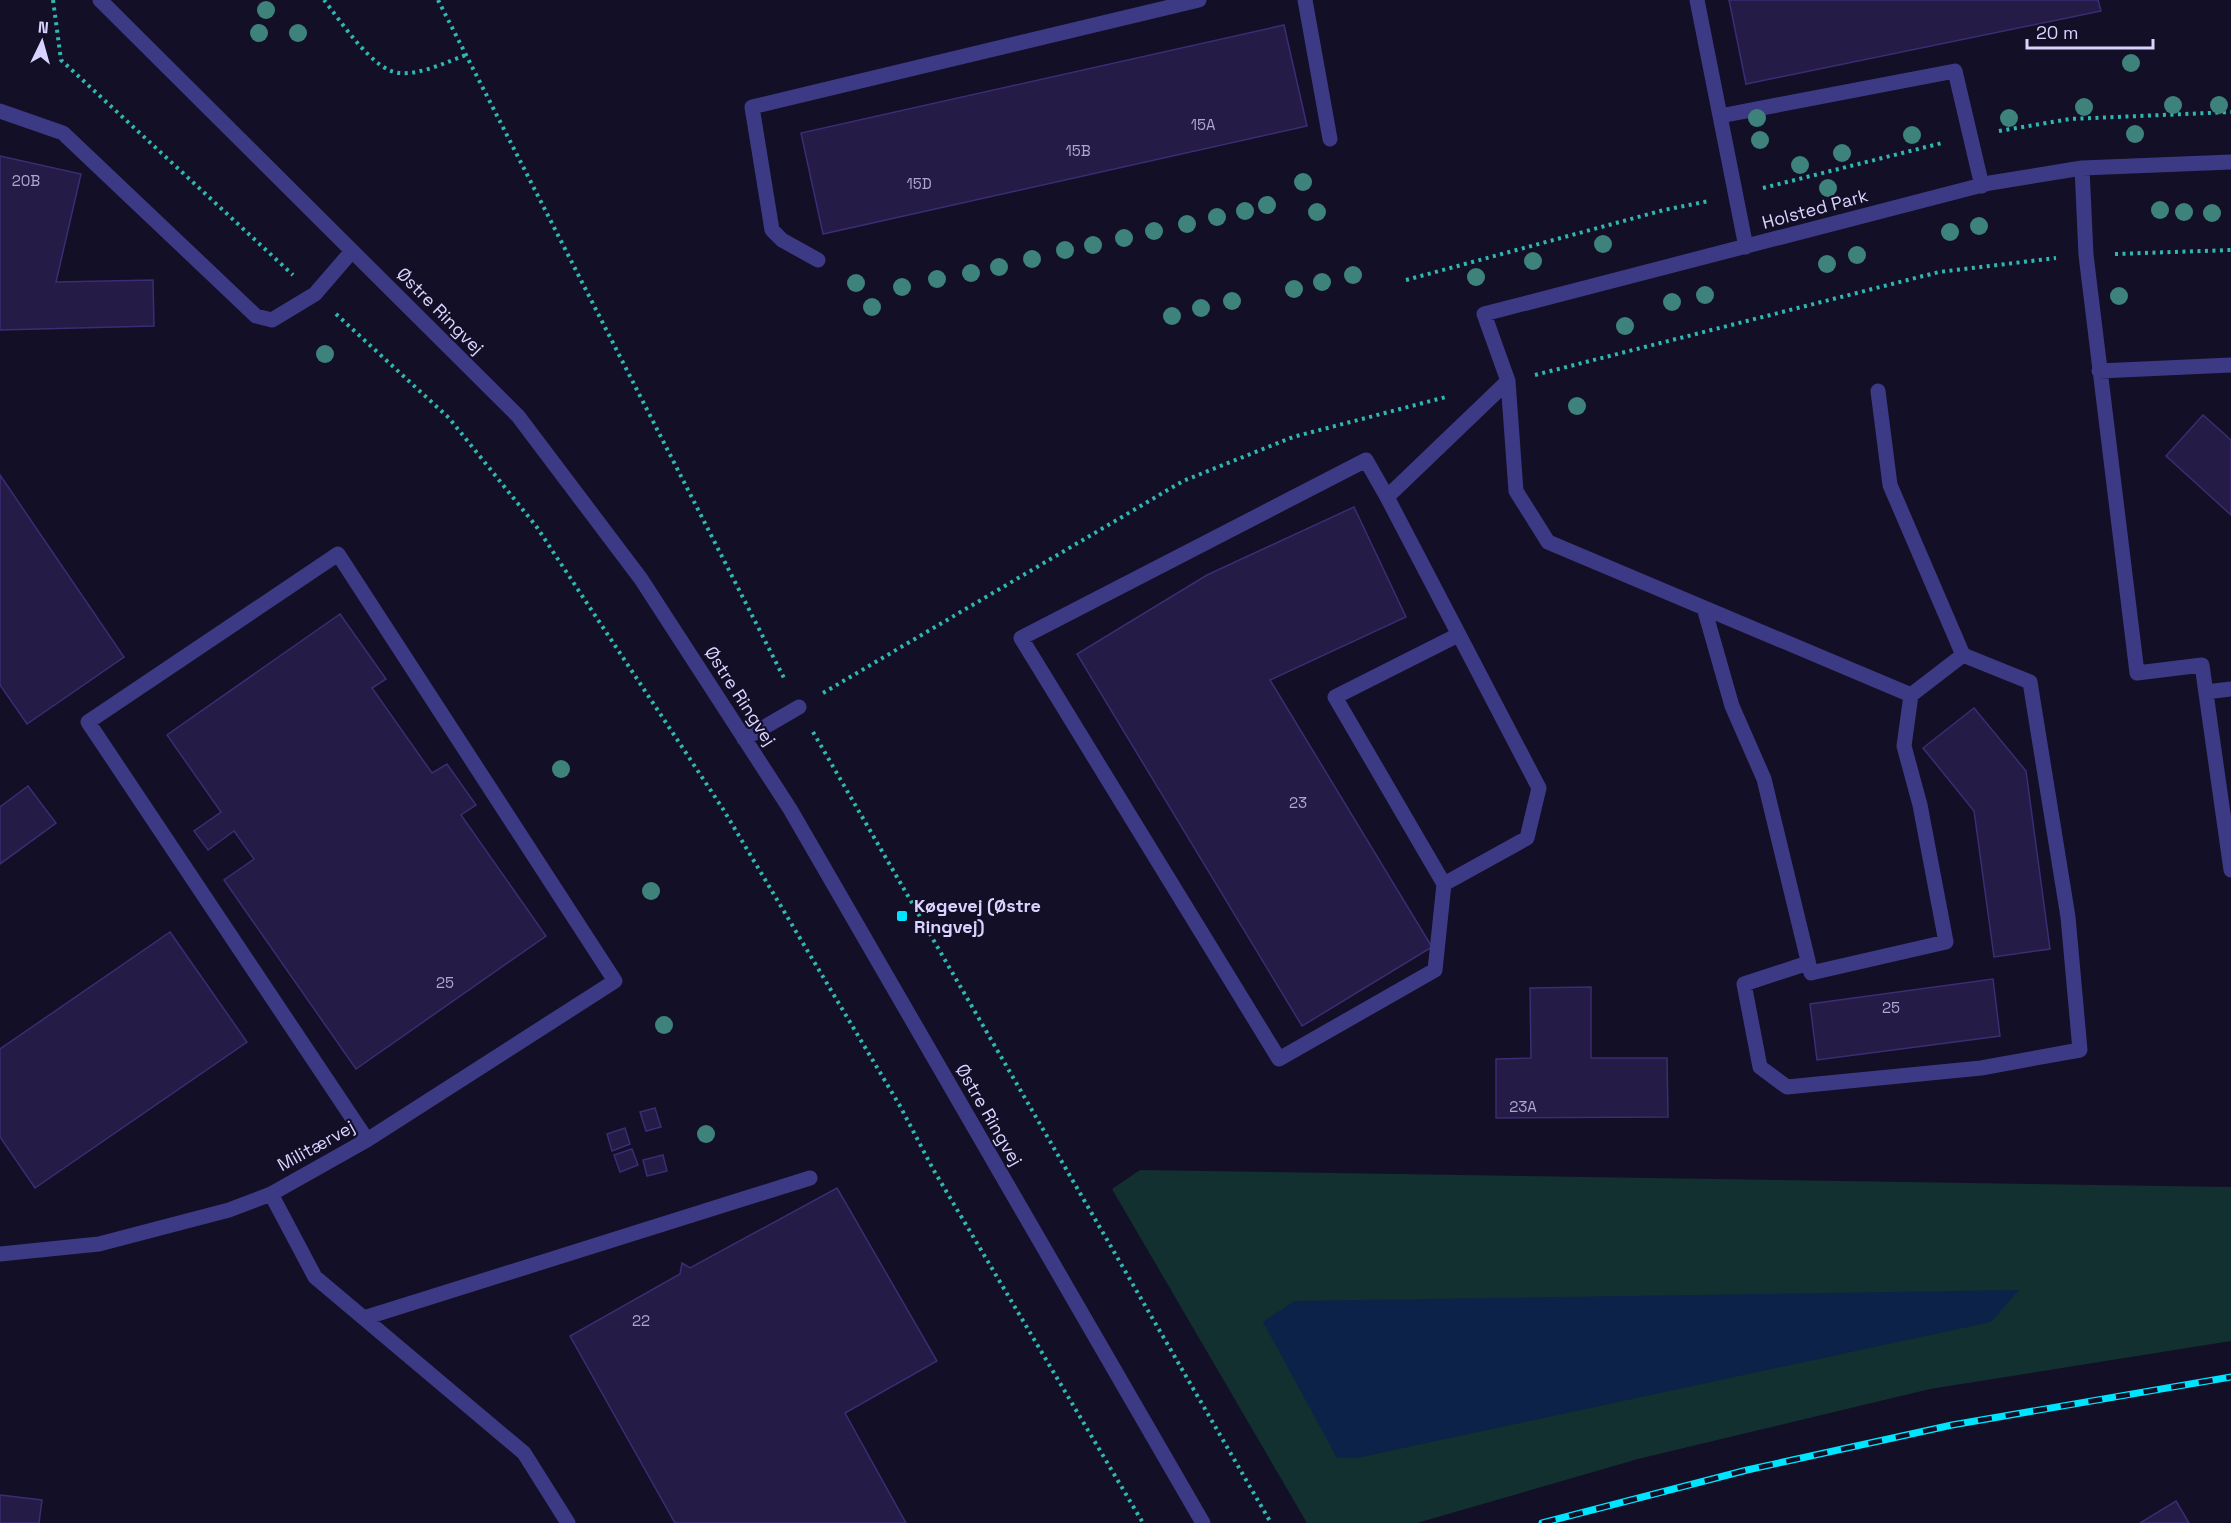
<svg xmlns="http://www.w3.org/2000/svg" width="2231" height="1523" font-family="'Space Grotesk',sans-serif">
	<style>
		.green { fill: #12302f }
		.water { fill: #0c2248 }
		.building { fill: #241b47; stroke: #3b2d73; stroke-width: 1.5 }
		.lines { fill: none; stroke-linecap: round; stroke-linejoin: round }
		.path { stroke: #2fb8b0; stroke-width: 4; stroke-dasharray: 3 4.5; stroke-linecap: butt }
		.minor { stroke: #3d3a85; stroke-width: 15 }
		.rail-casing { stroke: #00e5ff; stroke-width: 7 }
		.rail { stroke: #130f26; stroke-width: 4.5; stroke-dasharray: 14; stroke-linecap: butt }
		.tree { fill: #3d827b }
		.poi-dot { fill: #00e5ff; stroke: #130f26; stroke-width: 2 }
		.labels { text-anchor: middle; stroke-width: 4.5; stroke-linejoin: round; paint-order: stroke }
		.number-label { font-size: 15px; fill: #aca6d1 }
		.street-label { font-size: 18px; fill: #d9d4ff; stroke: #130f26 }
		.poi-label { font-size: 18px; font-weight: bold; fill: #d9d4ff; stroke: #130f26; text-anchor: start }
	</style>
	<rect width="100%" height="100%" fill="#130f26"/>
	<path class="green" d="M1140,1170L2231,1187V1341L1930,1389L1638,1459L1417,1523H1307L1112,1189Z"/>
	<path class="water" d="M2019,1290L1991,1322L1357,1458H1337L1263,1322L1294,1301Z"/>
	<path class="building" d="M1729,0H2098L2101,11L1746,84Z
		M1284,25L1307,126L823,234L801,133Z
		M0,156L81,174L56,282L153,280L154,326L0,330Z
		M2203,415L2231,440V515L2166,456Z
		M0,475L124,657L27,724L0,685Z
		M1354,507L1406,617L1270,680L1432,947L1302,1026L1077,654L1207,575Z
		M340,614L386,679L372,688L432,773L447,764L476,805L461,815L546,936L356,1069L224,880L254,859L234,831L208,850L194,831L221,812L167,735Z
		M1974,708L2026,771L2050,949L1994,957L1974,811L1923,748Z
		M28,786L56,823L0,864V807Z
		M170,932L247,1042L35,1188L0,1137V1049Z
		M1993,979L2000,1036L1817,1060L1810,1004Z
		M1591,987V1058H1667L1668,1117L1496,1118V1059L1531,1058L1530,988Z
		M655,1108L661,1127L646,1131L640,1112Z
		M625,1128L630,1144L612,1151L607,1134Z
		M632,1149L638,1165L620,1172L614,1155Z
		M663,1155L667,1171L647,1176L643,1160Z
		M837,1188L937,1361L845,1413L906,1523H675L570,1336L680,1274L682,1263L690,1268Z
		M0,1495L42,1500L39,1523H0Z
		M2176,1501L2189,1523H2140Z"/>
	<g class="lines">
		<path class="path" d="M53,0L61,60L293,275
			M324,0C340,20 373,71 399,73C421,75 446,62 466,55
			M438,0L785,680
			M1999,131L2070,119L2231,112
			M1763,188L1942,143
			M2115,254L2231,250
			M1406,280L1664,210L1709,201
			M336,314L449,418L536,526L723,809L900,1106L933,1169L1143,1523
			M1535,375L1939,272L2056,258
			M823,693L1183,481L1293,437L1446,397
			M813,732L1271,1523"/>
		<path class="minor" d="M100,0L518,416L641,579L790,809L1203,1523
			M1305,0L1330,139
			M1697,0L1746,247
			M0,111L63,133L256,316L272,320L315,294L352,251
			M1720,116L1955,71L1982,186
			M2082,168L2086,255L2137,673L2202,665L2231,870
			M818,260L782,240L772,230L752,107L1199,0
			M2099,371L2231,365
			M1878,391L1890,485L1963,655L1911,695L1548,542L1516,491L1508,381L1484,314L1990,183L2082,168L2231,162
			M1387,497L1366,460L1021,638L1279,1059L1435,970L1444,884
			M1704,608L1732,706L1764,779L1811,973L1946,942L1920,805L1904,746L1911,695
			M1458,635L1335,697L1444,884L1527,838L1539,788L1387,497L1508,381
			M2206,692L2231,689
			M744,739L799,707
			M1808,963L1744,984L1760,1067L1787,1087L1981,1068L2080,1050L2068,917L2030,682L1963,655
			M271,1194L315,1277L524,1453L568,1523
			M0,1254L99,1244L229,1210L271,1194L367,1140L615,981L338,554L88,722L367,1140
			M364,1318L810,1178"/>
		<g class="rail-casing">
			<path id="rail" d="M1542,1523L1747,1470L1952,1425L2231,1377"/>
		</g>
		<use href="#rail" class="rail"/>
	</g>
	<g class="tree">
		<circle cx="266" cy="10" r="9"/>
		<circle cx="259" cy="33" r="9"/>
		<circle cx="298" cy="33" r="9"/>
		<circle cx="2131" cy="63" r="9"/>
		<circle cx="2173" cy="105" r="9"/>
		<circle cx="2219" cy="105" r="9"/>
		<circle cx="2084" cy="107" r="9"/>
		<circle cx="1757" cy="118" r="9"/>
		<circle cx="2009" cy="118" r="9"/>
		<circle cx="2135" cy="134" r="9"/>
		<circle cx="1912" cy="135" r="9"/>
		<circle cx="1760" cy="140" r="9"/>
		<circle cx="1842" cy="153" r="9"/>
		<circle cx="1800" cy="165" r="9"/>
		<circle cx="1303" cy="182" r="9"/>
		<circle cx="1828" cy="188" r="9"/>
		<circle cx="1267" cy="205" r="9"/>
		<circle cx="2160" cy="210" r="9"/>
		<circle cx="1245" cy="211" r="9"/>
		<circle cx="1317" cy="212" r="9"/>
		<circle cx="2184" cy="212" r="9"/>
		<circle cx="2212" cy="213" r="9"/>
		<circle cx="1217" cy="217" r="9"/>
		<circle cx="1187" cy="224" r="9"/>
		<circle cx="1979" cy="226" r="9"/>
		<circle cx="1154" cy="231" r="9"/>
		<circle cx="1950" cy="232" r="9"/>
		<circle cx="1124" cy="238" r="9"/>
		<circle cx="1603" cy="244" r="9"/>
		<circle cx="1093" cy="245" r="9"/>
		<circle cx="1065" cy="250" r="9"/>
		<circle cx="1857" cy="255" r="9"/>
		<circle cx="1032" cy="259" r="9"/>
		<circle cx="1533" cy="261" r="9"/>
		<circle cx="1827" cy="264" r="9"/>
		<circle cx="999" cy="267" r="9"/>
		<circle cx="971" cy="273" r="9"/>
		<circle cx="1353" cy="275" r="9"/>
		<circle cx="1476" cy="277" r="9"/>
		<circle cx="937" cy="279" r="9"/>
		<circle cx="1322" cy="282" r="9"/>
		<circle cx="856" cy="283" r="9"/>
		<circle cx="902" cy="287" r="9"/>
		<circle cx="1294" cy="289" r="9"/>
		<circle cx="1705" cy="295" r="9"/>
		<circle cx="2119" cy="296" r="9"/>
		<circle cx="1232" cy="301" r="9"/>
		<circle cx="1672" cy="302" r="9"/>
		<circle cx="872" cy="307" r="9"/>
		<circle cx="1201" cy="308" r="9"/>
		<circle cx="1172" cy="316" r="9"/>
		<circle cx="1625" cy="326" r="9"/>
		<circle cx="325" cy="354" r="9"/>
		<circle cx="1577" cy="406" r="9"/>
		<circle cx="561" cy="769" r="9"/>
		<circle cx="651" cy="891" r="9"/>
		<circle cx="664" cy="1025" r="9"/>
		<circle cx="706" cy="1134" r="9"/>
	</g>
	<rect class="poi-dot" x="896" y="910" width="12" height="12" rx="3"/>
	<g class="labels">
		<g class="number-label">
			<text x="1203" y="130">15A</text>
			<text x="1078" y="156">15B</text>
			<text x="26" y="186">20B</text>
			<text x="919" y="189">15D</text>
			<text x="1298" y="808">23</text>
			<text x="445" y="988">25</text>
			<text x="1891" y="1013">25</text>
			<text x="1523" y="1112">23A</text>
			<text x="641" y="1326">22</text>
		</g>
		<g class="street-label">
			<text transform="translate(1815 209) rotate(-15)" y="6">Holsted Park</text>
			<text transform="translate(440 311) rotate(45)" y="6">Østre Ringvej</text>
			<text transform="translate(740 696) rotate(57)" y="6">Østre Ringvej</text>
			<text transform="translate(989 1115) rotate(60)" y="6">Østre Ringvej</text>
			<text transform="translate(316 1146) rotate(-29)" y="6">Militærvej</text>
		</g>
		<g class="poi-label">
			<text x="914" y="912">Køgevej (Østre<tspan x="914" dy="21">Ringvej)</tspan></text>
		</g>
	</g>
	<g transform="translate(42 42) rotate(5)" stroke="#130f26" stroke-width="4.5" paint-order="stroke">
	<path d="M0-4.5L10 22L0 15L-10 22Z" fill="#d9d4ff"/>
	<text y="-9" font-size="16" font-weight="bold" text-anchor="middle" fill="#d9d4ff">N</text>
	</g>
	<path d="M2027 39v9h126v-9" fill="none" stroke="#d9d4ff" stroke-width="3"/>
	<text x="2036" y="39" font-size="18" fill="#d9d4ff" stroke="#130f26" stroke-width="4.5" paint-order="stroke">20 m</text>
</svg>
